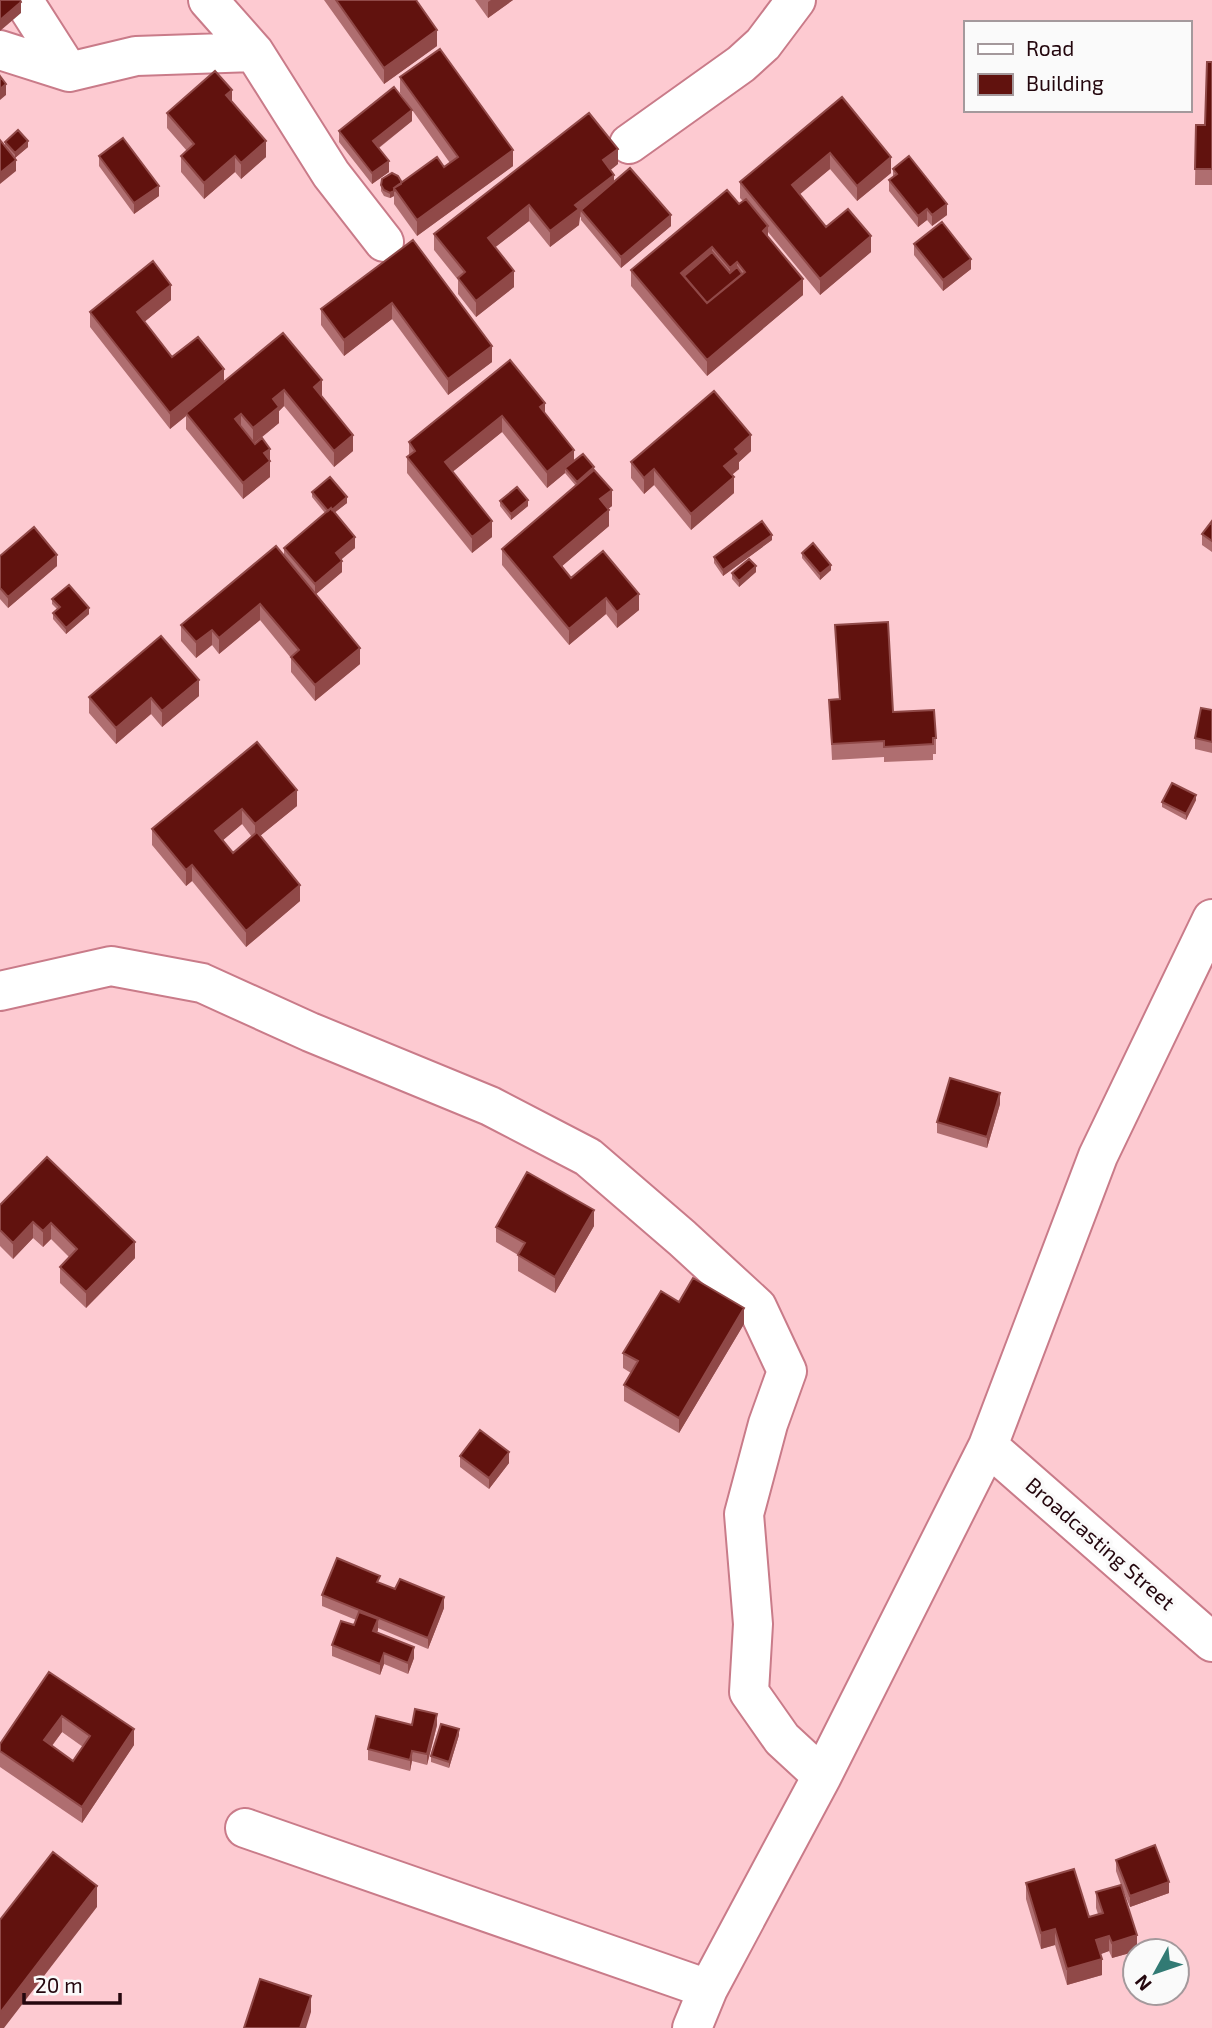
<svg xmlns="http://www.w3.org/2000/svg" width="1212" height="2028" font-family="'Exo 2',sans-serif">
	<style>
		.lines { fill: none; stroke-linecap: round; stroke-linejoin: round }
		.minor-casing { stroke: #c97b89; stroke-width: 42 }
		.minor { stroke: #fff; stroke-width: 38 }
		.wall { fill: #af6e70; fill-rule: evenodd }
		.shaded-wall { fill: #904948 }
		.building { fill: #61120e; stroke: #904948; stroke-width: 2; fill-rule: evenodd }
		.labels { text-anchor: middle; stroke-width: 7; stroke-linejoin: round; paint-order: stroke }
		.street-label { font-size: 21px; fill: #24070e; stroke: #fafafa }
	</style>
	<rect width="100%" height="100%" fill="#fdcad1"/>
	<g class="lines">
		<g class="minor-casing">
			<path id="minor" d="M23,0L69,72
				M208,0L254,52L331,174L384,242
				M0,50L69,72L136,56L254,52
				M629,144L741,64L763,44L796,0
				M0,991L111,966L202,983L310,1032L490,1106L588,1157L682,1238L757,1307L787,1371L768,1424L744,1514L753,1624L749,1692L782,1739L822,1776
				M988,1446L1212,1642
				M245,1828L708,1989
				M692,2028L708,1989L822,1776L988,1446L1098,1156L1212,919"/>
		</g>
		<use href="#minor" class="minor"/>
	</g>
	<path class="wall" d="M324,0H416L437,46L384,84Z
		M475,0H513L488,18Z
		M1212,62V185H1195L1196,125H1205Z
		M400,77L513,166L417,236L394,204V196L390,198L384,196L381,191V185L401,183L444,167L450,163L400,93Z
		M842,97L891,173L857,201L830,169L799,194L826,227L871,252L820,295L768,232V238L803,295L707,376L631,286V270L739,204L743,201L740,198V182Z
		M232,102L266,157L241,179L235,172L204,199L181,172V156L187,151L167,128V113Z
		M412,121L379,148L389,172L372,184L339,142V131Z
		M5,142L28,147L15,158L16,171L5,146Z
		M99,156L159,196L134,214L99,166Z
		M618,164L610,170L614,182L671,226L621,268L581,220V217L579,218V225L550,247L529,221L495,247L514,287L476,317L458,294V280L434,250V234Z
		M893,169L947,215L932,226L927,220L918,227L889,191V180L893,177Z
		M413,240L492,362L448,395L392,319L344,356L321,325V309Z
		M914,244L971,269L943,291L914,255Z
		M171,300L144,322L172,357L224,382L322,396L353,451L334,467L284,406L279,411V423L255,443L270,460V477L243,499L186,429V416L170,429L90,327V312Z
		M510,360L574,461L594,470L612,506L608,509L609,526L562,566L571,578L639,610L617,628L606,614L569,645L502,565V549L576,486L565,473L547,488L502,432L452,472L492,537L472,553L407,473V457L409,456V442Z
		M751,451L739,462V469L732,475L734,493L691,530L654,485L644,494L631,478V462Z
		M312,492L347,503L334,513L355,548L341,559L342,572L316,594L360,664L315,701L291,672V658L260,620L219,654L212,645L196,658L181,641V625L284,555V548L325,513L312,497Z
		M500,501L528,506L511,520L500,506Z
		M1212,521V552L1202,545V534Z
		M772,540L723,576L714,563V557Z
		M802,553L831,570L820,580L802,558Z
		M0,556L57,566L8,608L0,599Z
		M756,572L739,587L732,579V573Z
		M52,599L89,614L66,634L53,619V613L57,609L52,604Z
		M835,625L893,712L936,738V754H933V760L884,762V757L832,760L829,700L839,699Z
		M199,696L162,727L151,714L116,744L89,713V697Z
		M1212,710V753L1195,749V738Z
		M257,742L297,806L260,836L300,901L246,947L192,881L186,886L152,845V829ZM242,824L252,837L233,853L223,840Z
		M1196,800L1186,820L1162,807V802Z
		M1000,1104L987,1148L937,1133V1122Z
		M47,1157L135,1258L86,1308L60,1283V1267L69,1257L51,1239L43,1247L33,1238L13,1259L0,1246V1205Z
		M594,1226L555,1293L518,1271V1255L496,1242V1227Z
		M744,1324L679,1433L624,1401V1385L631,1373L623,1368V1353Z
		M460,1456L509,1463L489,1489L460,1467Z
		M380,1583L444,1608L428,1649L378,1628L377,1633L414,1658L408,1674L384,1664L380,1675L332,1656V1645L354,1625L356,1620L322,1606V1595Z
		M49,1672L134,1745L82,1823L0,1767V1744ZM62,1732L83,1747L73,1761L52,1746Z
		M437,1725L427,1765L412,1761L410,1771L368,1760V1749Z
		M459,1735L449,1768L431,1762V1756Z
		M1116,1860L1169,1893L1130,1907L1122,1887L1137,1951L1112,1958L1109,1951L1100,1954L1102,1975L1067,1985L1055,1945L1041,1949L1026,1899V1883L1089,1917L1098,1914L1096,1908V1892L1121,1885L1116,1871Z"/>
	<path class="shaded-wall" d="M491,0H513L488,18V2Z
		M21,2V13L0,31V20Z
		M437,30V46L384,84V68Z
		M6,84V95L0,100V89Z
		M232,90V106L226,95Z
		M412,110V121L373,152V141Z
		M28,141V147L15,158V153Z
		M266,141V157L241,179V163Z
		M618,149V164L603,176V160Z
		M513,150V166L417,236V220Z
		M830,153V169L792,201V185Z
		M235,156V172L204,199V183Z
		M891,157V173L857,201V186Z
		M16,160V171L0,184V173Z
		M389,161V172L372,184V173Z
		M614,175V191L581,210L579,225L550,247V231L575,205Z
		M159,186V196L134,214V203Z
		M394,191V196L390,198V193Z
		M947,204V215L932,226V215Z
		M529,205V221L488,253V238Z
		M927,209V220L918,227V216Z
		M671,215V226L621,268V257Z
		M768,226V242L763,231Z
		M871,236V252L820,295V279Z
		M712,247V262L687,284L681,273Z
		M971,259V269L943,291V280Z
		M737,262V278L730,284V268Z
		M514,271V287L476,317V301Z
		M803,279V295L707,376V360Z
		M171,285V300L137,328V312Z
		M392,303V319L344,356V340Z
		M492,346V362L448,395V379Z
		M224,369V385L186,413V416L170,429V413Z
		M322,380V396L314,403V387Z
		M284,390V406L279,411V423L253,444V428L273,399Z
		M545,403V419L540,407Z
		M241,414V430L235,419Z
		M502,416V432L445,478V462Z
		M353,435V451L334,467V451Z
		M751,435V451L739,462V469L724,481V466L735,449Z
		M270,449V477L243,499V483L264,453Z
		M574,450V465L565,468V473L547,488V472Z
		M594,467V473L577,488V482Z
		M654,469V485L644,494V478Z
		M734,477V493L691,530V514Z
		M612,490V506L600,515V499Z
		M347,497V503L329,517V512Z
		M528,500V506L511,520V514Z
		M609,510V526L554,573V557Z
		M492,521V537L472,553V537Z
		M772,535V540L723,576V570Z
		M355,537V548L336,564V553Z
		M57,555V566L8,608V597Z
		M342,561V572L315,595V584Z
		M831,565V570L820,580V574Z
		M756,566V572L739,587V581Z
		M639,594V610L617,628V612Z
		M606,598V614L569,645V629Z
		M260,604V620L219,654V638Z
		M89,608V614L66,634V628Z
		M212,630V645L196,658V642Z
		M360,648V664L315,701V685Z
		M199,680V696L162,727V711Z
		M151,698V714L116,744V728Z
		M297,790V806L255,840V824Z
		M1196,795V800L1186,820V814Z
		M242,809V824L215,847V831Z
		M192,865V881L186,886V870Z
		M300,885V901L246,947V931Z
		M1000,1093V1104L987,1148V1137Z
		M594,1210V1226L555,1293V1277Z
		M33,1222V1238L13,1259V1243Z
		M51,1223V1239L43,1247V1231Z
		M135,1242V1258L86,1308V1292Z
		M744,1308V1324L679,1433V1418Z
		M509,1452V1463L489,1489V1478Z
		M444,1597V1608L428,1649V1638Z
		M378,1619V1630L373,1642V1631Z
		M414,1647V1658L408,1674V1663Z
		M384,1653V1664L380,1675V1664Z
		M437,1714V1725L427,1765V1754Z
		M62,1716V1732L44,1756V1740Z
		M134,1729V1745L82,1823V1807Z
		M459,1729V1735L449,1768V1762Z
		M412,1751V1761L410,1771V1760Z
		M1169,1882V1893L1130,1907V1896Z
		M97,1886V1907L4,2028H0V2013Z
		M1055,1929V1945L1041,1949V1933Z
		M1137,1935V1951L1112,1958V1943Z
		M1109,1936V1951L1096,1956V1940Z
		M1102,1959V1975L1067,1985V1969Z
		M311,1996V2012L306,2028H300Z"/>
	<path class="building" d="M0,0H20L21,2L0,20Z
		M336,0H416L437,30L384,68Z
		M440,49L513,150L417,220L394,188L437,157L444,167L458,157L400,77Z
		M1207,62H1212V169H1195L1196,125H1205Z
		M215,71L232,90L226,95L266,141L241,163L235,156L204,183L181,156L194,144L167,113Z
		M0,76L6,84L0,89Z
		M394,87L412,110L373,141L389,161L372,173L339,131Z
		M842,97L891,157L857,186L830,153L792,185L826,227L848,209L871,236L820,279L740,182Z
		M589,113L618,149L603,160L614,175L575,205L579,209L550,231L529,205L488,238L514,271L476,301L458,278L465,272L434,234Z
		M18,130L28,141L15,153L5,142Z
		M123,138L159,186L134,203L99,156Z
		M0,140L16,160L0,173Z
		M909,156L947,204L932,215L927,209L918,216L889,180L897,174L893,169Z
		M630,168L671,215L621,257L581,210Z
		M392,173L398,176L401,181V184L394,188V191L390,193L384,190L381,185L382,179Z
		M727,190L739,204L746,199L768,226L763,231L803,279L707,360L631,270ZM712,247L730,268L737,262L745,272L707,303L681,273Z
		M942,222L971,259L943,280L914,244Z
		M413,240L492,346L448,379L392,303L344,340L321,309Z
		M712,252L730,273L737,267L742,274L707,303L684,276Z
		M153,261L171,285L137,312L172,357L198,337L224,369L170,413L90,312Z
		M283,333L322,380L314,387L353,435L334,451L284,390L273,399L279,407L253,428L241,414L235,419L255,444L262,438L270,449L264,453L270,461L243,483L186,413Z
		M510,360L545,403L540,407L574,450L547,472L502,416L445,462L492,521L472,537L407,457L415,451L409,442Z
		M714,391L751,435L735,449L739,454L724,466L734,477L691,514L654,469L644,478L631,462Z
		M583,454L594,467L577,482L565,468Z
		M594,470L612,490L600,499L609,510L554,557L571,578L603,551L639,594L617,612L606,598L569,629L502,549Z
		M330,477L347,497L332,510L331,508L328,511L312,492Z
		M517,487L528,500L511,514L500,501Z
		M331,508L355,537L336,553L342,561L315,584L284,548Z
		M762,521L772,535L723,570L714,557Z
		M1212,521V541L1202,534Z
		M34,527L57,555L8,597L0,588V556Z
		M813,543L831,565L820,574L802,553Z
		M276,546L360,648L315,685L291,657L299,650L260,604L219,638L212,630L196,642L181,625Z
		M749,559L756,566L739,581L732,573Z
		M69,585L89,608L66,628L53,613L60,607L52,599Z
		M888,622L893,712L934,710L936,738H933V744L884,747V741L832,744L829,700L840,699L835,625Z
		M161,636L199,680L162,711L151,698L116,728L89,697Z
		M1201,708L1212,710V742L1195,738Z
		M257,742L297,790L255,824L242,809L215,831L233,853L257,832L300,885L246,931L192,865L186,870L152,829Z
		M1172,783L1196,795L1186,814L1162,802Z
		M950,1078L1000,1093L987,1137L937,1122Z
		M47,1157L135,1242L86,1292L60,1267L77,1249L51,1223L43,1231L33,1222L13,1243L0,1230V1205Z
		M527,1172L594,1210L555,1277L518,1255L525,1243L496,1227Z
		M693,1278L744,1308L679,1418L624,1385L638,1361L623,1353L661,1291L679,1302Z
		M480,1430L509,1452L489,1478L460,1456Z
		M337,1558L380,1576L377,1582L395,1589L400,1579L444,1597L428,1638L322,1595Z
		M359,1612L378,1619L373,1631L414,1647L408,1663L384,1653L380,1664L332,1645L341,1621L354,1625Z
		M49,1672L134,1729L82,1807L0,1751V1744ZM62,1716L90,1736L73,1761L44,1740Z
		M415,1709L437,1714L427,1754L412,1751L410,1760L368,1749L376,1716L412,1725Z
		M441,1724L459,1729L449,1762L431,1756Z
		M1155,1845L1169,1882L1130,1896L1116,1860Z
		M53,1852L97,1886L0,2013V1920Z
		M1074,1869L1089,1917L1103,1913L1096,1892L1121,1885L1137,1935L1112,1943L1109,1936L1096,1940L1102,1959L1067,1969L1055,1929L1041,1933L1026,1883Z
		M260,1979L311,1996L300,2028H244Z"/>
	<g class="labels">
		<g class="street-label">
			<text transform="translate(1100 1544) rotate(41)" y="7">Broadcasting Street</text>
		</g>
	</g>
	<rect x="964" y="21" width="228" height="91" fill="#fafafa" stroke="#a4999c" stroke-width="2"/>
	<rect x="978" y="44" width="35" height="10" fill="#ffffff" stroke="#a4999c" stroke-width="2"/>
	<text x="1026" y="56" font-size="21" fill="#24070e">Road</text>
	<rect x="978" y="74" width="35" height="21" fill="#61120e" stroke="#a4999c" stroke-width="2"/>
	<text x="1026" y="91" font-size="21" fill="#24070e">Building</text>
	<g transform="translate(1156 1972) rotate(230)"><circle r="33" fill="#fafafa" stroke="#a4999c" stroke-width="2"/>
	<path d="M0-5L12 26L0 18L-12 26Z" fill="#327a74"/>
	<text y="-10" font-size="19" font-weight="bold" text-anchor="middle" fill="#24070e">N</text>
	</g>
	<path d="M24 1993v10h96v-10" fill="none" stroke="#24070e" stroke-width="3.5"/>
	<text x="35" y="1993" font-size="21" fill="#24070e" stroke="#fafafa" stroke-width="5" paint-order="stroke">20 m</text>
</svg>
